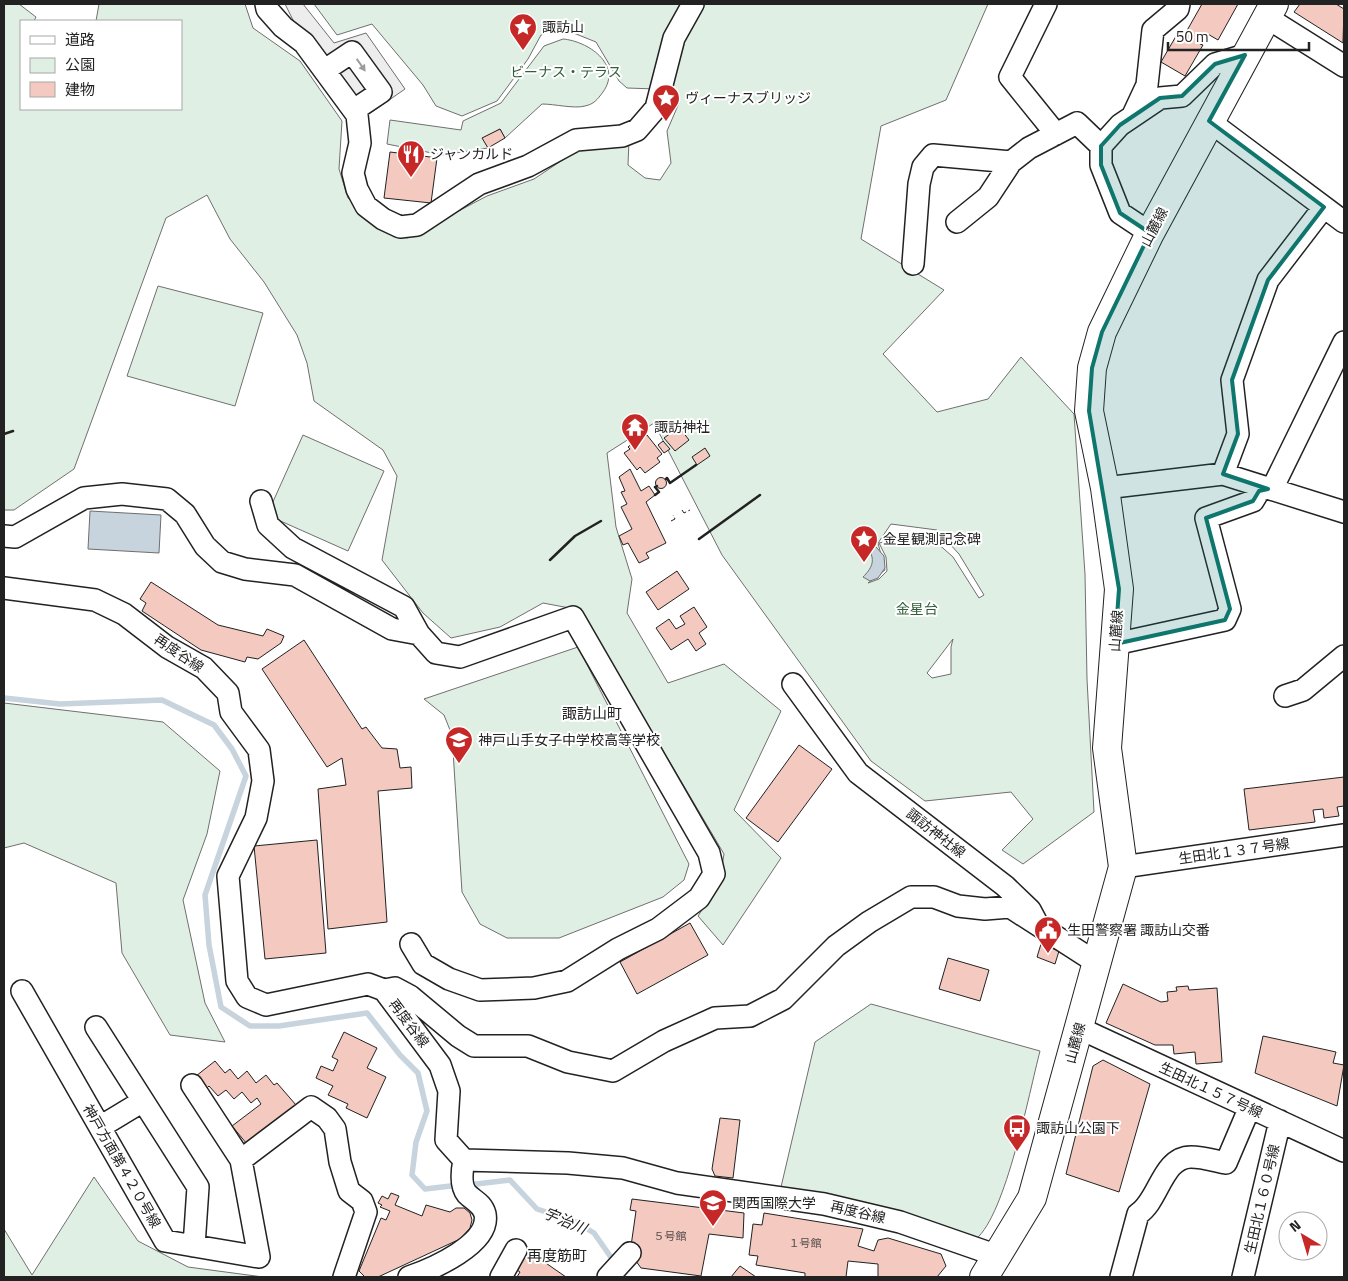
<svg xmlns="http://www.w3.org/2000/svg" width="1348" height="1281" font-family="'Titillium Web','Noto Sans JP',sans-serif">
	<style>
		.green { fill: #e0efe3; stroke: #6f6f6f; fill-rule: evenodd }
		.parking { fill: #ededed; stroke: #6f6f6f }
		.water { fill: #c7d3dd; stroke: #6f6f6f }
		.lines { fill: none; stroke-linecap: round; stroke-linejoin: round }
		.stream { stroke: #c7d3dd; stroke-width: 5.5 }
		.building { fill: #f3c9c0; stroke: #222 }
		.minor-casing { stroke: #222; stroke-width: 24 }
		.major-casing { stroke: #222; stroke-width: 30 }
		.minor { stroke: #fff; stroke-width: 21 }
		.major { stroke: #fff; stroke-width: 28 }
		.fence { stroke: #222; stroke-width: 1; stroke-dasharray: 6 2.5; stroke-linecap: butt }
		.wall { stroke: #222; stroke-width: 2.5 }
		.oneway { fill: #9c9c9c }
		.marked { fill: #0f766e; fill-opacity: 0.2; stroke: #0f766e; stroke-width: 4; stroke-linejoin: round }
		.labels { text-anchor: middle; stroke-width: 4; stroke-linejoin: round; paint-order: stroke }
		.number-label { font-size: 11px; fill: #564c4a }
		.poi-label { font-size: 14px; fill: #222; stroke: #fff; text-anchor: start }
		.park-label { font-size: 14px; fill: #2f5e38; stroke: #fff }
		.street-label { font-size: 14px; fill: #222; stroke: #fff }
		.neighbourhood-label { font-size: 15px; fill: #222; stroke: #fff }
		.water-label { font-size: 15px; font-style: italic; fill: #222; stroke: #fff }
	</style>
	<rect width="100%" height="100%" fill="#fff"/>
	<path class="green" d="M4,4H19L36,17L34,21H21V109H181V21H96L99,4H245L253,28L300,61L342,121L339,169L348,198L376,224L407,238L487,196L534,179L579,149L629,140L628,165L645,178L660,180L671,163L667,131L679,103L656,89L627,88L619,81L596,42L561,28L541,35L528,59L497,101L462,116L436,106L423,85L372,24L337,35L314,4H988L946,100L881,126L861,239L944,290L883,354L937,412L988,399L1021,357L1074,414L1085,574L1087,679L1094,812L1023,864L1002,850L1033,819L1011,792L925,801L871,761L722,555L654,423L607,453L616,527L632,579L627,613L668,683L724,664L781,711L734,810L781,858L723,945L698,916L719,884L724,854L580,610L543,603L500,627L451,638L423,613L382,560L397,476L383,450L314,401L307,363L297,335L264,282L230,239L207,195L166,218L74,469L14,510H4ZM891,524L937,530L959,554L984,595L979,598L953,557L926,533L879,543L886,557L887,571L879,579L868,583L885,570L878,543ZM953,639L951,647V674L932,678L927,673Z
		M563,39C587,41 623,64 603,92C597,100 594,104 585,106C574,109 555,104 542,104L505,138L500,129L483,138L488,148L442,155L387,144L390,120L461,130L463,121L501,103L544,46Z
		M158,286L263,313L235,406L127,376Z
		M303,435L384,471L348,551L267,515Z
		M578,647L689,864L684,880L663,897L559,938H507L480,924L462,892L452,735L444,715L424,699Z
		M4,703L163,722L220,771L207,834L183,900L205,1003L225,1042L170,1035L122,953L116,883L24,843L4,848Z
		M871,1004L1040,1051C1029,1093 1006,1214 976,1239L908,1214L781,1187L815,1042Z
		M94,1177L138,1241L188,1267L263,1277H4V1229L32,1275Z"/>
	<path class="parking" d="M285,4H303L334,43L366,33L405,89L369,114L296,26Z"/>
	<path class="water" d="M90,511L161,515L159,553L88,549Z
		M872,547H876L884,556L885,568L878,578L870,581L863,577C871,569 876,561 869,550Z"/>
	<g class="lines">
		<path class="stream" d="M4,698L60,704L162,700L214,725L232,749L246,776L205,895L209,945L221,1007L250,1026H279L367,1013L400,1055L418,1073L427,1111L416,1142L412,1175L425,1189L459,1185
			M468,1185L510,1180L537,1209L574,1221L594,1233L615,1263"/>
	</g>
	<path class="building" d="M1202,4H1238L1218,40L1206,33L1200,44L1203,45L1185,76L1161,62L1179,31L1185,34Z
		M1300,4H1336L1344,9L1343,43L1294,12Z
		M500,129L505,138L488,148L482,138Z
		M407,149L424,151L423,156L437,158L431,203L384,198L390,152L406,154Z
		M679,427L689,440L675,451L664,438Z
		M647,435L662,454L657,458L660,462L645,473L640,467L637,470L624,453L630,449L628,447L640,437L642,440Z
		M663,441L670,449L664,453L658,445Z
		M705,448L710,456L697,465L692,457Z
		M630,469L641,491L649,486L655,495L646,502L666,543L646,553L649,558L639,563L628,543L623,545L619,536L632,529L621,507L627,504L621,492L625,491L619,477Z
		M655.5 483a5.5 5.5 0 1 1 11 0a5.5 5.5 0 1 1-11 0Z
		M677,571L689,589L658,610L646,592Z
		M151,582L218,625L263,636L267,629L284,636L281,643L258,659L247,657L245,662L201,650L142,611L146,603L140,599Z
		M694,607L707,627L699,633L706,644L696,651L688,639L671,650L656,628L669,619L676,629L685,624L680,616Z
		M304,640L362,729L366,727L382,748L397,749L400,768L411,767L412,788L378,791L387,922L328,929L318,789L346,785L342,758L327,767L262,669Z
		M799,745L832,769L778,842L746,818Z
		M1344,777V806L1337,807L1339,816L1324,818L1323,809L1313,810L1315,822L1249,830L1244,789Z
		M317,840L326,953L265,959L254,846Z
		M690,923L708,955L637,994L620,962Z
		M1041,944L1059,951L1055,964L1037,957Z
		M948,958L989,970L980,1001L939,989Z
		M1123,984L1161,1002L1168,1001L1167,992L1177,991L1176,987L1188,986L1189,990L1217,988L1222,1062L1196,1064L1195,1052L1174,1054L1173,1045H1155L1106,1023Z
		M344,1032L377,1048L367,1068L386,1077L367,1118L346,1108L348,1104L328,1095L333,1086L316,1078L321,1066L333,1071L338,1060L332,1057Z
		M1263,1036L1336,1052L1333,1063L1344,1065L1337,1106L1255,1073Z
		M1103,1060L1150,1084L1119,1192L1066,1174L1093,1066Z
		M215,1061L225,1073L230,1069L238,1079L247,1071L256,1083L266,1075L274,1085L277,1083L296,1105L247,1144L232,1126L261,1104L257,1098L251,1103L242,1092L234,1099L226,1090L218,1096L209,1086L207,1088L196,1076Z
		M720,1118L740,1120L733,1178L715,1176L712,1169Z
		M391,1193L399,1196L395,1205L422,1216L426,1205L450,1212L456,1208H464L470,1213L472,1220L470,1228L460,1239L378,1277H365L359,1271L381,1218L386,1220L390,1211L380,1207L382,1205L378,1203L382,1196L388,1199Z
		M632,1199L744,1213L743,1238L709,1234L701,1276L641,1268L630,1253L636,1211L630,1210Z
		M764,1213L863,1229L858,1246L874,1251L878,1240L888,1238L941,1254L946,1266L937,1277H878V1264L848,1261L846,1277H805V1273L756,1265L758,1256L749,1255L753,1224L762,1225Z
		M527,1250L566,1277H517L520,1272L514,1268Z
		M740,1266L756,1277H731Z"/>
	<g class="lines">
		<g class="minor-casing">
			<path id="minor" d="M266,4L267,9L283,27L304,43L357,115L360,143L353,173L357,189L366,206L383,219L400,227L417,225L479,184L528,166L576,140L622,136L637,130L656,108L674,38L693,4
				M1046,4L1010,77L1056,134
				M1266,17L1344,66
				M325,70L352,52L381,92L354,110
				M1133,115L1147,85L1153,30L1178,9L1179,4
				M1209,121L1344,222
				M1101,146L1120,125L1160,98L1182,96L1215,64L1245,55
				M957,222L988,197L1011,162
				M913,264L919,184L923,167L933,155L1011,162L1029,148L1077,123L1101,146V165L1120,213L1150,233
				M1223,474L1238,434L1232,380L1268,280L1324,207
				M1105,488L1223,474L1344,512
				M261,501L268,525L293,548L404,607L419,634
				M4,536L15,537L84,498L122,494L167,499L185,514L205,546L222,562L245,569L295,575L392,629L419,634L436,653L460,657L573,617L709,853L714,874L699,898L658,929L618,949L567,981L534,988L480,990L449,979L423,964L411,944
				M4,588L95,600L124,614L167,647L204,668L228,693L231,712L259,750L263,781L256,818L228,876L237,981L247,997L266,1005L368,984L384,990L440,1065L449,1091L446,1140L464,1160L568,1163L623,1168L677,1183L824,1204L900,1222L998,1256
				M1115,644L1225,620L1230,609L1206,518L1253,501L1259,491L1274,485L1344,342
				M793,684L858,773L1005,886L1030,910L1038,925L1097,963
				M1285,696L1303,690L1344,656
				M1123,867L1344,835
				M384,990L395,988L410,996L458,1036L474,1046H528L568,1062L613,1071L664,1041L715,1018L750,1016L783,999L836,946L869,922L911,897H934L958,906L985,909L1010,907L1038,925
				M22,991L165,1241L259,1257L241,1160L311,1107L327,1118L335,1129L340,1162L349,1191L362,1201L366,1212L344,1277
				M96,1027L198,1187L194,1246
				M1079,1028L1344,1151
				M192,1085L241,1160
				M100,1127L143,1101
				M409,1277C432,1269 491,1244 485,1214C482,1203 474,1201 467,1194C460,1186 462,1170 464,1160
				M501,1277L516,1250
				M608,1277L630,1253
				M1121,1277L1138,1214C1159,1201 1162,1157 1191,1157C1203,1157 1215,1161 1226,1163L1249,1109
				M1243,1277L1280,1121"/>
		</g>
		<g class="major-casing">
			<path id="major" d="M984,1277L1032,1198L1123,867L1107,748L1119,589L1105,488L1089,411L1092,368L1102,332L1150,233L1274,4"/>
		</g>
		<use href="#minor" class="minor"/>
		<use href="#major" class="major"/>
		<path class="fence" d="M682,510L684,513L690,510
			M671,521L675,519L673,515
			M1078,930L1080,926"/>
		<path class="wall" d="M4,434L13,431
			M666,479L667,478L670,483L696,465
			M655,495L659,492L655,487L657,486
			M699,539L760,495
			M550,560L575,536L601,521"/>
	</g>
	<defs><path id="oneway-solid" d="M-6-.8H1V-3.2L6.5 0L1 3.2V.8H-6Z" transform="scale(1.25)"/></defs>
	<use class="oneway" href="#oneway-solid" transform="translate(361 65) rotate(55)"/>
	<path class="marked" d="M1245,55L1209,121L1324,207L1268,280L1232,380L1238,434L1223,474L1268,489L1259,491L1253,501L1206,518L1230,609L1225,620L1115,644L1119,589L1089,411L1092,368L1102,332L1150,233L1120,213L1101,165V146L1120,125L1160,98L1182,96L1215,64Z"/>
	<defs>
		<g id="sight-pin" transform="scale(1.4375)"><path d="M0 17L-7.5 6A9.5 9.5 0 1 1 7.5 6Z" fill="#c62828" stroke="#fff"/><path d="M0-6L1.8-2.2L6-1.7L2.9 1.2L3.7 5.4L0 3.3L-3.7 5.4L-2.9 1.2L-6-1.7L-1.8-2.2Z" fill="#fff"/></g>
		<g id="restaurant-pin" transform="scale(1.4375)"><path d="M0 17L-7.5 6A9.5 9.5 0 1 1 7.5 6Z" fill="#c62828" stroke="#fff"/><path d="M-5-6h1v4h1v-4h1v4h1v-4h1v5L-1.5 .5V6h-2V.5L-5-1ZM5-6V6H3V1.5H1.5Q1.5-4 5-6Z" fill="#fff"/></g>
		<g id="temple-pin" transform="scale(1.4375)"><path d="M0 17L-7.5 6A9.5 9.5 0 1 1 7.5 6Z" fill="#c62828" stroke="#fff"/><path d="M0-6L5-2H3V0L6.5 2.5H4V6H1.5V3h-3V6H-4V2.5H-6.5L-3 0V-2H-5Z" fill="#fff"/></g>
		<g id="school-pin" transform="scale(1.4375)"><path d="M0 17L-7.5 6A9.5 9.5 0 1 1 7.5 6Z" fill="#c62828" stroke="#fff"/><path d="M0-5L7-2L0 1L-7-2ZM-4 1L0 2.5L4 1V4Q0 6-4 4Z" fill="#fff"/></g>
		<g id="civic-pin" transform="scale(1.4375)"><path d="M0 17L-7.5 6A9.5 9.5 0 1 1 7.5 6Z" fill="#c62828" stroke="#fff"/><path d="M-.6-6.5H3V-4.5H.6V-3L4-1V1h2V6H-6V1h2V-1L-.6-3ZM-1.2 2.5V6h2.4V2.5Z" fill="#fff"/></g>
		<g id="bus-pin" transform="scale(1.4375)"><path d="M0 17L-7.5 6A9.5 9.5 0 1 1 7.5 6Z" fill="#c62828" stroke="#fff"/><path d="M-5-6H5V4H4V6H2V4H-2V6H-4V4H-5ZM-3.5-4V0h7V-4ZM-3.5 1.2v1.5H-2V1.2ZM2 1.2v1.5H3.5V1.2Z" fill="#fff"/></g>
		<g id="university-pin" transform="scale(1.4375)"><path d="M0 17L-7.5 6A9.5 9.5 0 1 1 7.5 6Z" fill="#c62828" stroke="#fff"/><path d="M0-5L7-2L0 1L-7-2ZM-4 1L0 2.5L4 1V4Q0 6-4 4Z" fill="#fff"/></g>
	</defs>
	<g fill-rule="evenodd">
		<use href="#sight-pin" x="523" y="27"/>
		<use href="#sight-pin" x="666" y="98"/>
		<use href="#restaurant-pin" x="411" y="154"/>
		<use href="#temple-pin" x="635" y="427"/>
		<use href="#sight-pin" x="864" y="539"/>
		<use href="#school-pin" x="459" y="740"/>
		<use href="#civic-pin" x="1048" y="930"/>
		<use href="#bus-pin" x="1017" y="1128"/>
		<use href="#university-pin" x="713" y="1203"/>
	</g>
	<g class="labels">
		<g class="number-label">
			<text x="670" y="1240">５号館</text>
			<text x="805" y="1247">１号館</text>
		</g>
		<g class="poi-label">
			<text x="542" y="32">諏訪山</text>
			<text x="685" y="103">ヴィーナスブリッジ</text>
			<text x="430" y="159">ジャンカルド</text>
			<text x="654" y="432">諏訪神社</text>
			<text x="883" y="544">金星観測記念碑</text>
			<text x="478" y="745">神戸山手女子中学校高等学校</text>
			<text x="1067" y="935">生田警察署 諏訪山交番</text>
			<text x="1036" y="1133">諏訪山公園下</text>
			<text x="732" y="1208">関西国際大学</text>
		</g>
		<g class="park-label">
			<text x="566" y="77">ビーナス・テラス</text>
			<text x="917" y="614">金星台</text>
		</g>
		<g class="street-label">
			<text transform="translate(1154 227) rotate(-63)" y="5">山麓線</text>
			<text transform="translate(1116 631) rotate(-86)" y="5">山麓線</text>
			<text transform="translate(179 653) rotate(34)" y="5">再度谷線</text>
			<text transform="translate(936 833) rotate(38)" y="5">諏訪神社線</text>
			<text transform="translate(1234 851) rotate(-8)" y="5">生田北１３７号線</text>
			<text transform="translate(409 1023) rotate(53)" y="5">再度谷線</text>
			<text transform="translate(1075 1043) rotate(-75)" y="5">山麓線</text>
			<text transform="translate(1211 1090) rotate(25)" y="5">生田北１５７号線</text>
			<text transform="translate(122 1166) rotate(60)" y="5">神戸方面第４２０号線</text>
			<text transform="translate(1262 1199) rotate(-77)" y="5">生田北１６０号線</text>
			<text transform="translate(858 1212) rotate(13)" y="5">再度谷線</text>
		</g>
		<g class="neighbourhood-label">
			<text x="592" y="719">諏訪山町</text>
			<text x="557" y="1261">再度筋町</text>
		</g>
		<g class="water-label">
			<text transform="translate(565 1221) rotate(23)" y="5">宇治川</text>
		</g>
	</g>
	<rect width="1348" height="1281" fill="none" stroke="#222222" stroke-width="10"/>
	<rect x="20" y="20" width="162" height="90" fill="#ffffff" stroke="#a7a7a7"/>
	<rect x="30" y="36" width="25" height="8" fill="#ffffff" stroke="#a7a7a7"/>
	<text x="65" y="45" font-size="15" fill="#222222">道路</text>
	<rect x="30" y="58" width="25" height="15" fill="#e0efe3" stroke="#a7a7a7"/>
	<text x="65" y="70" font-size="15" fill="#222222">公園</text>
	<rect x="30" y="82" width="25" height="15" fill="#f3c9c0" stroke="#a7a7a7"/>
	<text x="65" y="95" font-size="15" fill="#222222">建物</text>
	<g transform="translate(1303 1236) rotate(322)"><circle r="24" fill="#ffffff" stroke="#a7a7a7"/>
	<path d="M0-4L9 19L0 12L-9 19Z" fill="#c62828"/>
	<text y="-8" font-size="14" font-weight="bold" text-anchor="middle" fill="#222222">N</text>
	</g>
	<path d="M1168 42v8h141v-8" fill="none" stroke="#222222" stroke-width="2.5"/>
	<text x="1176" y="42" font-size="15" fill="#222222" stroke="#ffffff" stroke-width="4" paint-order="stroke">50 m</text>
</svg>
